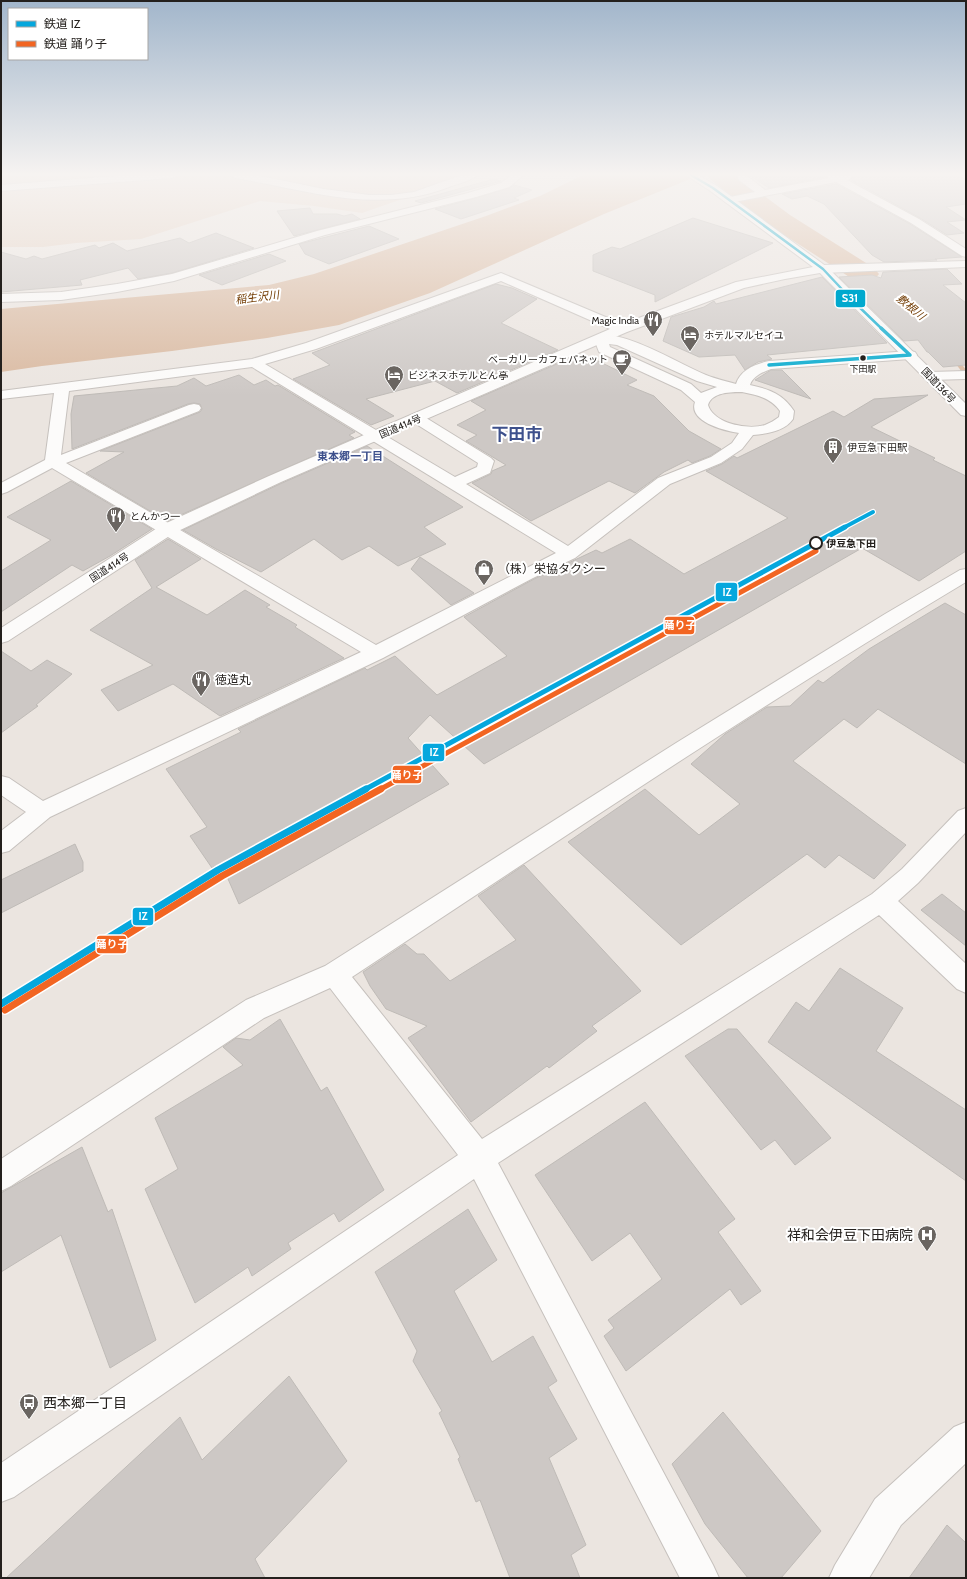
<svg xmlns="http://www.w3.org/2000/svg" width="967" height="1579" font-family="Cabin,'Noto Sans JP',sans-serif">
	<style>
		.green { fill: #e4d0c1 }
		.water { fill: #d9b9a0 }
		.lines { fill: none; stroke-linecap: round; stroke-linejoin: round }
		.stream { fill: #d9b9a0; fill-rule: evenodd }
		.river { fill: #d9b9a0; fill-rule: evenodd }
		.building { fill: #cdc8c5; stroke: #bfbbb7 }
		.minor-casing { stroke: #c6c1bd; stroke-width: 2 }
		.highway-casing { stroke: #c6c1bd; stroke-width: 2 }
		.minor { fill: #fcfbfa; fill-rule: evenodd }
		.highway { fill: #fcfbfa; fill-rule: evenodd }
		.bus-1-far1-casing { stroke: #fff; stroke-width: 4 }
		.bus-1-casing { stroke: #fff; stroke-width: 5.5 }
		.bus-1-far1 { stroke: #00a9ce; stroke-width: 2.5 }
		.bus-1 { stroke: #00a9ce; stroke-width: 3.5 }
		.rail-1-far2-casing { stroke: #fff; stroke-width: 6 }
		.rail-1-far1-casing { stroke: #fff; stroke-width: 8 }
		.rail-1-casing { stroke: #fff; stroke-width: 10 }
		.rail-2-far1-casing { stroke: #fff; stroke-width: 8 }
		.rail-2-casing { stroke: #fff; stroke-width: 10 }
		.rail-1-far2 { stroke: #05a7dd; stroke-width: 4 }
		.rail-1-far1 { stroke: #05a7dd; stroke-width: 5 }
		.rail-1 { stroke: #05a7dd; stroke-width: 7 }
		.rail-2-far1 { stroke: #f26522; stroke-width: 5 }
		.rail-2 { stroke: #f26522; stroke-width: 7 }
		.bus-dot { fill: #24201d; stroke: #fff; stroke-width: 1.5 }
		.stop-dot { fill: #fff; stroke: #24201d; stroke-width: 2 }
		.labels { text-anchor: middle; stroke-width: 4; stroke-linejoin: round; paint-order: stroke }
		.far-bus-label { font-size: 9px; fill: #24201d; stroke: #fff }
		.far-poi-label { font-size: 10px; fill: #24201d; stroke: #fff; text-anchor: start }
		.far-street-label { font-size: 10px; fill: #24201d; stroke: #fff }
		.far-stop-label { font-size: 10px; font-weight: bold; fill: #24201d; stroke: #fff; text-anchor: start }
		.far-water-label { font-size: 11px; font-style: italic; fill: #733d04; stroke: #fff }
		.far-neighbourhood-label { font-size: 11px; font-weight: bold; fill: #3d508c; stroke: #fff }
		.poi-label { font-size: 12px; fill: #24201d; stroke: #fff; text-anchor: start }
		.near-poi-label { font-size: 14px; fill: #24201d; stroke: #fff; text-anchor: end }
		.far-town-label { font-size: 17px; font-weight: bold; fill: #3d508c; stroke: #fff }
		.line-badge { stroke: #fff; stroke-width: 1.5 }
		.badge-label { font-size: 11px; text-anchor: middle; font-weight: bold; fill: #fff }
	</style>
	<rect width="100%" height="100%" fill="#ebe5e0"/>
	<path class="green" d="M1,175H471L362,213L314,206L260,201L141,239L76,243L43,247H1Z"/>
	<path class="water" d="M583,175H700L604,214L430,293L339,325L267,338L172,351L42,366L1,372V309L269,285L314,274L486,216L540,196Z
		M711,175H734L748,190L732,191Z"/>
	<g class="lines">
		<path class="stream" d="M951,355H955L966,370V376L964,375L951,357Z"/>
		<path class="river" d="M708,175H736L790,215L874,268L879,274L874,280L864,283L854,280L772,227L711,180Z"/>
	</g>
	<path class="building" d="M749,175H825L826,177L769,188Z
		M853,175H953L966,180V204L946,207L966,220L947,222L964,233L947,235L920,218L851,180L853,177Z
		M494,179L501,181L421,203L415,201Z
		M836,184L910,224L962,257L935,259L937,260L884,262L872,255L824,204L807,196L792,199L782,194Z
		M514,185L532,190L514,198L519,200L461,219L435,209L476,198L509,188Z
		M310,208L313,214H337L344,216L352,214L360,219L294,236L277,211Z
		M693,218L773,243L655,302V295L593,271V255L612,247L620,249Z
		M369,226L399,239L329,264L305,254L299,244Z
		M216,233L254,248L172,273L138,279L128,268L80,280L82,285L1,292V252L26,259L34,256L42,259L95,245L99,248L113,243L127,251L180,238L189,243Z
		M269,254L286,261L222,285L199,275Z
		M947,269L962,284L943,285L966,303V365L943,367L928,352H927L918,340L904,341L839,277L872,275L881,278L883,272Z
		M822,277L887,343L767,355L772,359L758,362L745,370L735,355L699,357L663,341L671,317L704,307L714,301L716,304Z
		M496,284L512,288L537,299L501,323L558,350L457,393L435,381L366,399L394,416L371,425L293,379L330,365L312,353Z
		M573,357L577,359L596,360L637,380L627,385L654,396L689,431L721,449L710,456L692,463L688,460L664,472L635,493L609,481L531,521L472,483L491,474L492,471L506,465L466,441L477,435L457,425L486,410L471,401Z
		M771,370H782L811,399L755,380Z
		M239,375L254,385L266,380L275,386L278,385L355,432L349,435L354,438L167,521L86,473L124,452L100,451L200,412L202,409L200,404L194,403L188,404L72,449L71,414L74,396L177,386L194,378L206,386Z
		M928,395L871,427L935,458L933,460L966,476V551L919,581L862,548L484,764L430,715L408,738L449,784L239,904L221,863L212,868L190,836L207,827L166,769L241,732L238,729L365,668L367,670L395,656L437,695L507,656L464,617L534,579L596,550L602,553L630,539L684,574L788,518L706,471L722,464L734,456L737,458L833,411L844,417L874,399Z
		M367,446L463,507L424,527L446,544L398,566L369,546L342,560L314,539L261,572L216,549L183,530L282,483Z
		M71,481L152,529L110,556L83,571L72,565L1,612V571L51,540L7,517Z
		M168,539L201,559L156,587L207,615L245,590L270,605L266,607L297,625L295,627L344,658L220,716L173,684L118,711L101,690L153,665L90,630L152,588L135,560Z
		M420,557L474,593L451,605L411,569Z
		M945,603L966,615V764L878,709L857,728L844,719L793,761L906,845L874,879L839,855L825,868L807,854L681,945L568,842L645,789L699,835L740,804L691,764L725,734L767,707L790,706L818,680L823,683L869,649Z
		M1,651L31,671L47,660L72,674L36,705L38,706L1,733Z
		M75,844L83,862V871L1,913V880Z
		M524,865L641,991L592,1026L597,1031L549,1068L547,1066L471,1122L408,1038L427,1026L386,1009L370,986L363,972L405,944L417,954H424L450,981L516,940L478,896Z
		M942,894L966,913V946L921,910Z
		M840,968L903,1008L876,1051L966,1110V1181L768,1042L796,1002L809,1011Z
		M280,1019L321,1091L327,1087L384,1190L339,1222L334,1213L288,1243L291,1249L252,1276L248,1267L195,1303L145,1189L178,1169L155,1118L243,1065L223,1047L236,1038L250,1040Z
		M728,1029H737L831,1138L795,1165L775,1140L761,1150L685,1056Z
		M645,1102L735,1219L718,1232L761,1291L741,1305L730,1289L626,1371L604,1336L614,1328L608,1320L662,1279L630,1233L592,1261L535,1175Z
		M82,1147L108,1212L112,1209L156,1340L110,1368L61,1235L1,1272V1193Z
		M468,1209L497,1260L454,1291L492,1362L533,1336L557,1381L548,1387L577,1439L549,1458L586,1545L571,1555L580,1578H510L480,1500L476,1502L458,1459L460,1457L439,1413L442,1411L413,1361L417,1351L375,1272Z
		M289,1376L347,1461L255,1559L265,1578H6L180,1417L202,1460Z
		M723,1412L821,1531L781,1578H748L705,1524L672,1464Z
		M947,1525L966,1543V1578H909Z"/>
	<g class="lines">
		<g class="minor-casing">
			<path id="minor" d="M129,175H177L172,178L1,191V185Z
				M230,175H255L324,189L369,195H391L414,192L462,175H477C471,181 457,184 449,187C377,215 308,190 235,178Z
				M512,175H524L509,187L476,197L325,235L174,281L117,292L61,300L1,302V294L61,292L117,284L172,274L317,231L468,193L501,183Z
				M736,175H746L765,190L829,178L826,175H851L852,177L850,179L847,180L919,219L966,249V257L962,256L911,223L836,182L729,203L725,202L724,200L725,198L755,192L739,180Z
				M958,175H966V179Z
				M966,261V267L823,273L819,271L817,269L819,267L823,265Z
				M501,273L627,326L628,329L627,332H617L501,281L316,349L265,364L455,477L477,467L478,463L413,422L411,419L413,416L418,415L423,416L491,458L494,461L490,473L466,484L568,546L658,478L711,457L732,443L739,433C725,431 688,422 695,402L681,390L599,352L594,339L596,336C624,329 679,364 706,375C716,379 726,381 736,384C740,370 756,364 769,361L910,351L915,352L917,355L915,358L910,359L771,369C763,372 753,376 750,385C769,389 783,394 794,411L793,419C785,431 767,434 753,435L742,449L721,463L670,484L575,558L533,578L383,658L50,817L9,851L1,853V831L26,812L1,795V776L9,778L43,801L361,652L52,468L7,492L1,494V483L45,460L54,393L1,399V391L252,359L306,343ZM609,344L617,345L697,381L717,387L701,393L691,384L610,347ZM252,367L556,553L376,645L66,463L199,411L201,408L199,405L194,404L189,405L61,455L69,391ZM742,392C757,395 771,398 780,411L779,417C775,420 770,423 765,425C748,430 714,424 708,405C712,392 731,392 742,392Z
				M966,371V379L930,380L925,379L923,376L925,373L930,372Z
				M966,569V582C757,707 555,843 352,977L482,1139L872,894L902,869L958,811L966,808V832L918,883L898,901L966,964V993L957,989L879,915L498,1163L713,1565L719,1578H680L474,1179L14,1497L1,1502V1463L458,1155L330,988L264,1018L11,1186L1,1191V1159L246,1000L325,966L676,743L885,614L960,570Z
				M966,1422V1463L901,1525L869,1578H829L835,1565L875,1499L954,1427Z"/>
		</g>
		<g class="highway-casing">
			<path id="highway" d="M686,175H698L717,186L827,267L966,404V416L961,415L820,273L785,279L744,288L627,332L281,482L174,533L8,641L1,643V628L162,525L269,476L617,326L736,282L813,267L709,190Z"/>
		</g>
		<use href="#minor" class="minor"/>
		<use href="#highway" class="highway"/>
		<g class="bus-1-far1-casing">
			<path id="bus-1-far1" d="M691,175L713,188L823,269L854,302L882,329"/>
		</g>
		<g class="bus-1-casing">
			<path id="bus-1" d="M881,328L910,355
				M769,365L910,355"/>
		</g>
		<use href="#bus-1-far1" class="bus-1-far1"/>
		<use href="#bus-1" class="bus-1"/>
		<g class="rail-1-far2-casing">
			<path id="rail-1-far2" d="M843,528L873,512"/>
		</g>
		<g class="rail-1-far1-casing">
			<path id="rail-1-far1" d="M364,790L845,527"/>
		</g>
		<g class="rail-1-casing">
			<path id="rail-1" d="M1,1004L218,870L366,789"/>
		</g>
		<g class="rail-2-far1-casing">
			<path id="rail-2-far1" d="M379,790L816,551"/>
		</g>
		<g class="rail-2-casing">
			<path id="rail-2" d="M5,1010L222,876L381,789"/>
		</g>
		<use href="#rail-1-far2" class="rail-1-far2"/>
		<use href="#rail-1-far1" class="rail-1-far1"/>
		<use href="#rail-1" class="rail-1"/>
		<use href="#rail-2-far1" class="rail-2-far1"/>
		<use href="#rail-2" class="rail-2"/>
	</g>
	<linearGradient id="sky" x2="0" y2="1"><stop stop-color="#a2b6cb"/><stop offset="0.44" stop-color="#f6f3f1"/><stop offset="1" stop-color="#f6f3f1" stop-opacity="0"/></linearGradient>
	<rect width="967" height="396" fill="url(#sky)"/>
	<defs>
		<g id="restaurant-pin" transform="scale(1)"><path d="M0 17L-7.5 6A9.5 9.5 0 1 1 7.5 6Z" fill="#6a6561" stroke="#fff"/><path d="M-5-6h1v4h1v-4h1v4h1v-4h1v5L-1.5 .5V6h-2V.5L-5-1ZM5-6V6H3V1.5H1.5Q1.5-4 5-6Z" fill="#fff"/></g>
		<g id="hotel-pin" transform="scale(1)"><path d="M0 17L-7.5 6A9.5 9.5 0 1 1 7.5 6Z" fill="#6a6561" stroke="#fff"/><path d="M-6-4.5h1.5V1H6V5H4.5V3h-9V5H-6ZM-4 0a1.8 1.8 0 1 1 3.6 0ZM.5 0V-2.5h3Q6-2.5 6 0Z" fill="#fff"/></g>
		<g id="cafe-pin" transform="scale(1)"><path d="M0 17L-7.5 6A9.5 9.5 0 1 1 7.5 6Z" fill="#6a6561" stroke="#fff"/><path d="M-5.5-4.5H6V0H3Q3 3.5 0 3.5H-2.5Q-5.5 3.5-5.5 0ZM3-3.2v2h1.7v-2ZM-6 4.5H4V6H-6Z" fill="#fff"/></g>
		<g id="building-pin" transform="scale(1)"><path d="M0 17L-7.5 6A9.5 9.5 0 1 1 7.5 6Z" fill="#6a6561" stroke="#fff"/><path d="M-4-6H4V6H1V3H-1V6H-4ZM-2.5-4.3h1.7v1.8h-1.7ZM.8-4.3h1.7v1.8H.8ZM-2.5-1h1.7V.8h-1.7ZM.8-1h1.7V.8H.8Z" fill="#fff"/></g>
		<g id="shop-pin" transform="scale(1)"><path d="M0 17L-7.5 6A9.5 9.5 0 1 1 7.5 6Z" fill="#6a6561" stroke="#fff"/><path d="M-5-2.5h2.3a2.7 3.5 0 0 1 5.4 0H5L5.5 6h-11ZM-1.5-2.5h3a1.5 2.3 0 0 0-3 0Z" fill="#fff"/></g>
		<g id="hospital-pin" transform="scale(1)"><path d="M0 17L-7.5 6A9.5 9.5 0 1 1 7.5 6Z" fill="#6a6561" stroke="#fff"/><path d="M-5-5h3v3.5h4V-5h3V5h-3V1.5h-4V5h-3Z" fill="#fff"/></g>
		<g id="bus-pin" transform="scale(1)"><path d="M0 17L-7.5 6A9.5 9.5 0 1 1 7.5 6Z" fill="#6a6561" stroke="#fff"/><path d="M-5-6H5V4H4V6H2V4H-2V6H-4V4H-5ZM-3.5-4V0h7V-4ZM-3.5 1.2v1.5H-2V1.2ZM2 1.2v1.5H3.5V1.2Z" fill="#fff"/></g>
	</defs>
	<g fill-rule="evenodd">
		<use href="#restaurant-pin" x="653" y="320"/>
		<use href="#hotel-pin" x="690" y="335"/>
		<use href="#cafe-pin" x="622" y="359"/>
		<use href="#hotel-pin" x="394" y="375"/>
		<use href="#building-pin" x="833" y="447"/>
		<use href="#restaurant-pin" x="116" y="516"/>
		<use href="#shop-pin" x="484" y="569"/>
		<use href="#restaurant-pin" x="201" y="680"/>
		<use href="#hospital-pin" x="927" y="1235"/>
		<use href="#bus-pin" x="29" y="1403"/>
	</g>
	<circle class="bus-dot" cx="863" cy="358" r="3.5"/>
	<circle class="stop-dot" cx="816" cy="543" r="6"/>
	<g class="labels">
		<g class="far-bus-label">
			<text x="863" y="372">下田駅</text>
		</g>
		<g class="far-poi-label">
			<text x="639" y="324" text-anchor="end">Magic India</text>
			<text x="704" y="339">ホテルマルセイユ</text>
			<text x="608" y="363" text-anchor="end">ベーカリーカフェパネット</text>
			<text x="408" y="379">ビジネスホテルとん亭</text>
			<text x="847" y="451">伊豆急下田駅</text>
			<text x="130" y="520">とんかつ一</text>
		</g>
		<g class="far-street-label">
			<text transform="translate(939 385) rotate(46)" y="4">国道136号</text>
			<text transform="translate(400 426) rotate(-23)" y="4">国道414号</text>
			<text transform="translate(109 567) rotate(-33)" y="4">国道414号</text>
		</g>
		<g class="far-stop-label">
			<text x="826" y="547">伊豆急下田</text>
		</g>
		<g class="far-water-label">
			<text transform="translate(257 297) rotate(-7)" y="4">稲生沢川</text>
			<text transform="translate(911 307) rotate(40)" y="4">敷根川</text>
		</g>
		<g class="far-neighbourhood-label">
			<text x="350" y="460">東本郷一丁目</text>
		</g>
		<g class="poi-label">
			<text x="498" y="573">（株）栄協タクシー</text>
			<text x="215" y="684">徳造丸</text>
		</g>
		<g class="near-poi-label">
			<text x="913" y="1240">祥和会伊豆下田病院</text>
			<text x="43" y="1408" text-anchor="start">西本郷一丁目</text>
		</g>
		<g class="far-town-label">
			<text x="517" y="440">下田市</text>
		</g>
	</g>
	<g class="line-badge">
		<rect x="835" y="289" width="31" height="19" rx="4" fill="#00a9ce"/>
		<rect x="715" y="582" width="23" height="20" rx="4" fill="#05a7dd"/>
		<rect x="664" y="616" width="31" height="19" rx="4" fill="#f26522"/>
		<rect x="422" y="743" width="23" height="19" rx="4" fill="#05a7dd"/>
		<rect x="392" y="765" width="30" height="19" rx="4" fill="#f26522"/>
		<rect x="132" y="907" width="22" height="19" rx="4" fill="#05a7dd"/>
		<rect x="96" y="935" width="31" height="19" rx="4" fill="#f26522"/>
	</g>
	<g class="badge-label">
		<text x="850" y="302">S31</text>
		<text x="727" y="596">IZ</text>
		<text x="680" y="629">踊り子</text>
		<text x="434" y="756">IZ</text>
		<text x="407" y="779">踊り子</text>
		<text x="143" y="920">IZ</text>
		<text x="112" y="948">踊り子</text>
	</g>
	<rect width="967" height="1579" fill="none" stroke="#24201d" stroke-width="4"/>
	<rect x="8" y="8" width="140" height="52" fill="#ffffff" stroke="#a7a6a5"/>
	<rect x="16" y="21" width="20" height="6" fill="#05a7dd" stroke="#a7a6a5"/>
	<text x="44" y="28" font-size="12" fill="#24201d">鉄道 IZ</text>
	<rect x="16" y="41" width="20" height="6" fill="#f26522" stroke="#a7a6a5"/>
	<text x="44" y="48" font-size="12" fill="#24201d">鉄道 踊り子</text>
</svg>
